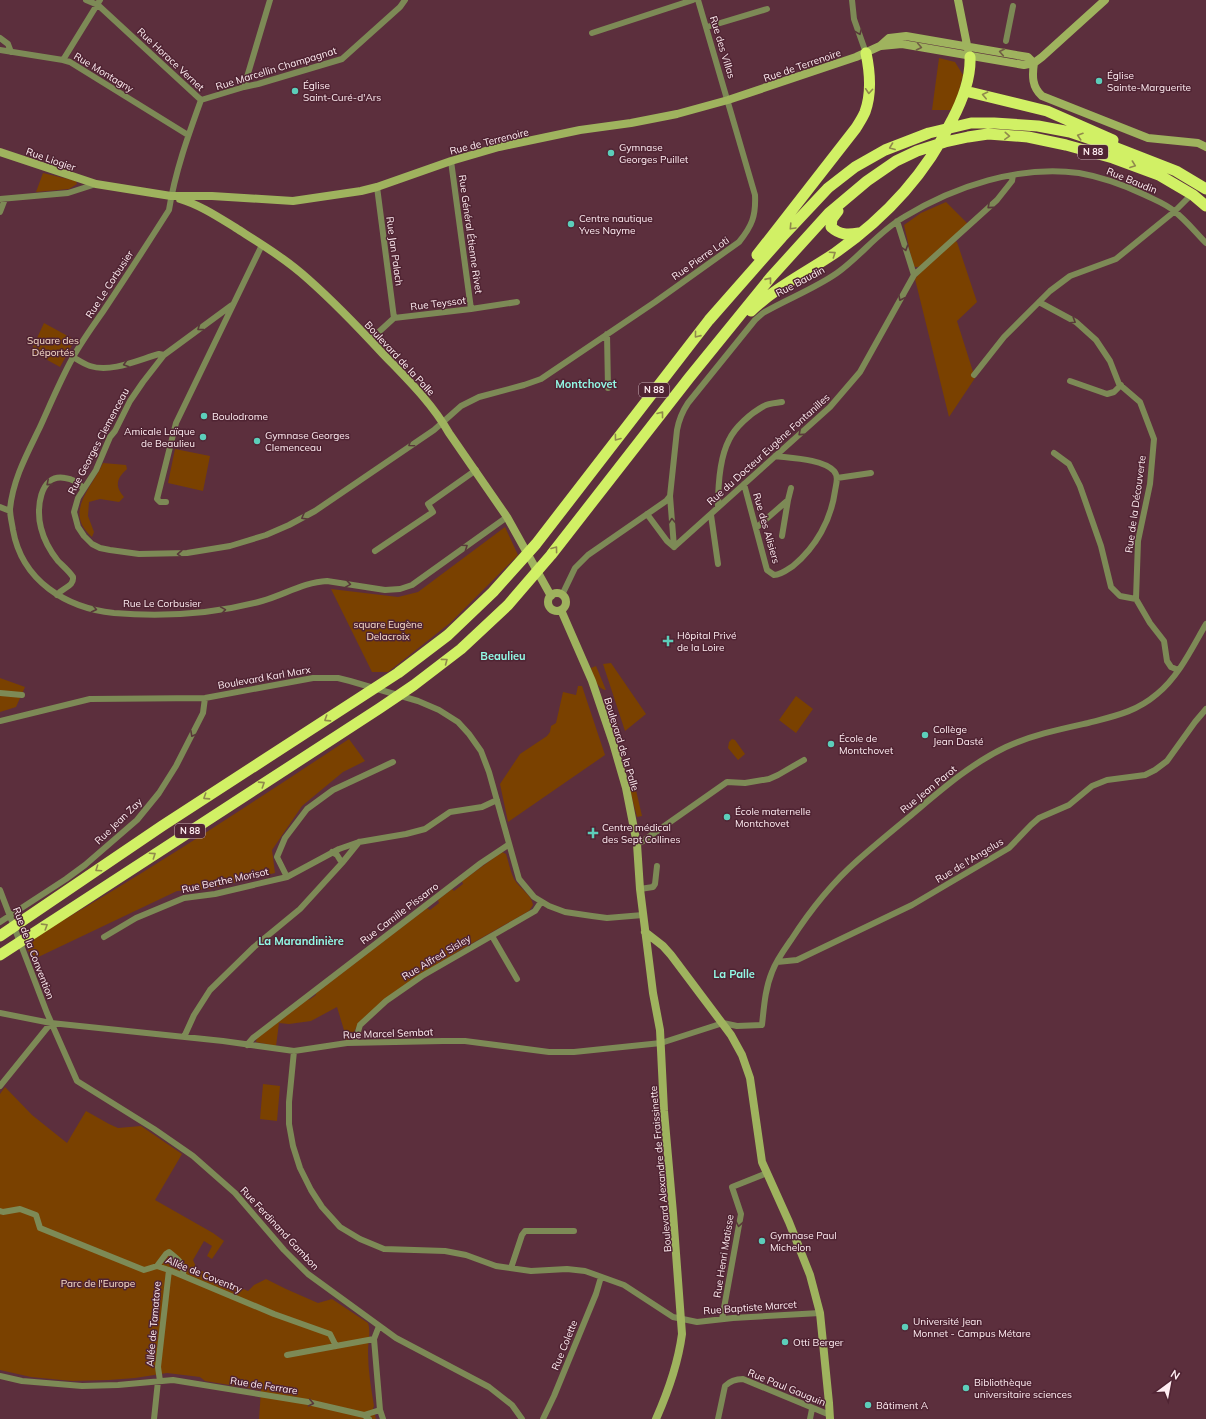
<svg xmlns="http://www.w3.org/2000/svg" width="1206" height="1419" font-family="Mulish,sans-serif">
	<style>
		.green { fill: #7a4100 }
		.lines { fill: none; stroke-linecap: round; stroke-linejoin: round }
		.street { stroke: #7d8a56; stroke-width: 6 }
		.secondary { stroke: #9fb35e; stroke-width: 8 }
		.highway { stroke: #d1f065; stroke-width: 11 }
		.oneway { stroke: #59383a }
		.oneway2 { stroke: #705d44 }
		.oneway3 { stroke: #908a4c }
		.poi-dot { fill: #5cceba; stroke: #502433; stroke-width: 1.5 }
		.labels { text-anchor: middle; stroke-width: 3; stroke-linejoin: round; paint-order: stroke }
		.shield { fill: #502433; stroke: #cab1b9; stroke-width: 1 }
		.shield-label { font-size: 9px; font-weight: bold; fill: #ffedf2 }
		.street-label { font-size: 10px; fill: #ffedf2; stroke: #502433 }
		.poi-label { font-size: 10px; fill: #ffedf2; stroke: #502433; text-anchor: start }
		.park-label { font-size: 10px; fill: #f8deca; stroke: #502433 }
		.neighbourhood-label { font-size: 11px; font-weight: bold; fill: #92f8e5; stroke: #502433 }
	</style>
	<rect width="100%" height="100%" fill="#5c2f3d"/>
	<path class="green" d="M939,58L955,62L963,75L954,110H932Z
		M43,173L76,181L77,184L69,189L36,192Z
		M946,202L968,224L922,265L918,267H915L913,265L904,225L921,213Z
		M955,241L957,242L977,302L957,321L975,378L949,417L915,279L923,269Z
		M44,323L75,340L60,367L31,351Z
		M175,449L210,456L203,491L168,483Z
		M103,463L126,465L127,469C117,478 114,486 124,497L119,502L100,499L89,502L88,516L94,532L92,537C63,512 92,488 103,463Z
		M505,527L518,555L450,623L388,672H372L331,589L398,597L418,592Z
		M611,663L646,714L625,731L603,664Z
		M596,666L606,690C597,689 594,677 591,668Z
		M0,678L25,687L16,707L0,712Z
		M578,686H582L605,755L508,822L500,784L520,754L547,736L550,732L551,726L556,723L563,692L576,695Z
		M796,696L813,709L796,733L779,720Z
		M613,710L621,734L616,738L611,723V714L613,713L612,711Z
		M349,739L365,761L343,772L302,806L272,850L275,873L209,889L177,891L32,960L25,942C136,880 242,809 349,739Z
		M732,739L735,740L745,754L738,760L728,748L729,742Z
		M635,786L642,816L637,817L630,790Z
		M502,852L506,854C509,863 510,871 514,879C519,888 532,895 533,905L529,911L462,949L421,974L359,1022L351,1038L347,1040L337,1007L311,1021L289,1024L279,1023L276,1046L256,1042L257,1038L308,998L309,1000L316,995V993L427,908L430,910L439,903L438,900L452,889L454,891L463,884L462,881Z
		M263,1084L280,1086L277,1121L260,1119Z
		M5,1087L32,1115L67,1143L86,1111L109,1124L118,1128L141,1126L182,1154L155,1200L213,1233L224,1241L212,1259L207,1256L212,1246L204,1241L193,1260L197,1269L248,1291L254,1285L266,1279L286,1289L318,1303L332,1299L368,1323C371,1332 368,1342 368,1352C368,1370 371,1388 374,1406L373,1408L376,1419H259L261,1390L205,1381L200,1377L167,1373L135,1378L109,1380L72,1381L31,1377L0,1370V1094Z"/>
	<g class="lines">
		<path class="street" d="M86,0L98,5L201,100
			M852,0L854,19L866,53
			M707,27L767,9
			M592,33L693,0
			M0,38L8,44L11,52
			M1006,41L1013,6
			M0,50L63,60L70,62L188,135
			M63,60L100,0
			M244,87L270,0
			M201,100C188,136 175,172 169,210C148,243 126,277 104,310C93,326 81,342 72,359C60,381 50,405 40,427C27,454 13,479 10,509C10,516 12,523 13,530C22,581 66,608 114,613C164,617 214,614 262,601C284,595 304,582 327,581L385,590L400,589L412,585L507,517
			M201,100L244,87L258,84L342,59L400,7L405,0
			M451,161L471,309
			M377,187L394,318
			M0,199L68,193L96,184
			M0,212L5,199
			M897,221L914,275
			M1039,302L1076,322L1096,340L1110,361L1119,384L1140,402L1154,439L1150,484L1138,541L1136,599L1150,623L1164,641L1167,661L1171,667L1178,670
			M232,305L164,355L143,382L130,401L115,431L110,437L96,470L78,498L74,512L78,527L84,536L92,544L100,548L110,550L139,554L187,553L230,546L266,535L289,525L315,511L434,430L461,406L479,397L524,385L541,379L655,302L739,242C752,226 756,216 755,195L698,0
			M607,334L608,388
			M370,340L394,318L471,309L517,302
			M73,357C78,360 84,364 90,366C111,373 138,360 159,354L164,355
			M974,375L1004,337L1050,291L1070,276L1116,259L1175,211L1193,193
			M1070,381L1107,394L1114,392L1121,385
			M1054,453L1069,464L1080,486L1101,546L1111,587L1120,596L1136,599
			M837,478L871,473
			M744,484L767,570L774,575C781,575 787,570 793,566C816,547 831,520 835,491C836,484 839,477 834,471C823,459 791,458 775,456
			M670,496L674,547
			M166,502H160L157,499L176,423L262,245
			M0,507L10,511
			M718,507C718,488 720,457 729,440C735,427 751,413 764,406C769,403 777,403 782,402
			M647,514L667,541L674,547
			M711,515L718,564
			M756,528L788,500L791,488
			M782,536L788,500
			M674,547L830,407L860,372L914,275L997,200L1012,181L1013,175
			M375,551L433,512L428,504L476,470
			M57,595C63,587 74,587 73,577C69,571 63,566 58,561C50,551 44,540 41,528C36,511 39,473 65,478C73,479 78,482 83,488
			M562,595L575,568L588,555L666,501L670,496L677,430C679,419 682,412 688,403L755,320L763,313C787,299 814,289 837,273C861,256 878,232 904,217C955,186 1019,165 1079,173C1102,177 1124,185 1145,195C1155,200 1166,204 1174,211C1186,220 1196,233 1206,243
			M0,693L22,695
			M0,721L90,699L205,698L313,678H338L350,681L418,701L439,710L458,722L469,734L481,751L489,772L519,879L534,897L549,906L565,912L592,916L607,918L643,915
			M637,844L643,841L727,782L745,783L769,779L778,775L804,760
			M332,852L337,855L342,863
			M287,877L277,857L285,838L307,809L333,790L393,762
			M640,889L653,887L655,884L657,866
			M0,890L47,1013L77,1081L154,1129L193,1156L235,1193L284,1250L308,1274L396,1338L489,1387L512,1405L522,1419
			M0,922L66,879L85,865L137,820L159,793L176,766L203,713L205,698
			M492,936L517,979
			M104,937L136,918L184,898L215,894L287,877L339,849L359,842L406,834L425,829L450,812L482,807L497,800
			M777,962L797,960L912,905L951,882L1009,848L1031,825L1039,818L1069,805L1092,786L1107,780L1145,775L1155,770L1167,761L1195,722L1206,709
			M0,1013L51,1023L223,1041L294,1051L347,1043L443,1041H465L549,1052H574L661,1043L723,1023L737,1026L762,1025C764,1007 765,989 772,972C776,961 784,950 791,940C809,912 833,882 858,860C875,845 892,831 909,817C940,791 970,764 1006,747C1032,735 1061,729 1088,723C1115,716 1136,712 1157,694C1179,676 1192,648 1206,624
			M184,1037L194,1015L210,990L254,947L300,909L342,863L359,842
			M355,1042L360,1025L386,1001L422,976L535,911L541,902
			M247,1045L253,1038L481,863L508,845
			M294,1051L289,1102V1124L293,1146L300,1168L311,1190L322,1207L340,1227L360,1239L384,1249L445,1251L466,1255L496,1266L531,1271L567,1269L585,1271L624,1285L673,1317L697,1322L733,1318L820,1313
			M0,1086L51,1023
			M0,1211L3,1212L20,1209L36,1215L40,1228L144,1270L157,1266L169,1270L274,1314L330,1334L336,1346
			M157,1266L166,1254L169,1252C177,1259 185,1263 183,1275
			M511,1268L522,1235L525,1231H574
			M722,1319L741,1214L732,1187L767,1173
			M379,1326L374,1339L380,1410L383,1419
			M287,1355L374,1339
			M0,1376L22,1381L82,1386L118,1385L173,1380L308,1402L364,1415L369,1419
			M160,1381L158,1367L169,1270
			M364,1415L380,1410
			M154,1419L158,1381
			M543,1419L554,1396L596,1294L601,1277
			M718,1419L725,1386C730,1381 735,1379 743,1379L830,1415
			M810,1419L812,1409"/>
		<path class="secondary" d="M958,0L968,50
			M881,46L902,44L1024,65L1034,63L1042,57L1105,0
			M1034,63C1032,76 1032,87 1042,96L1148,138L1198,143L1206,147
			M0,152L96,184L171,196H212L293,201L361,191L377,187L451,161L499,147L580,130L631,123L677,114L728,100L856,57L880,46L889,38L906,36L1028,57L1034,63
			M180,199C200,205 218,217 236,228C261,244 286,259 308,279C334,302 359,328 383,354C407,379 432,403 449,433L507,517L551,596
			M548 602a9 9 0 1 1 18 0a9 9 0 1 1-18 0Z
			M561,610L592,681L613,743L626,788L637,844L640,889L653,993L660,1030L664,1111L673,1213L682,1334C678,1364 668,1392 656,1419
			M645,932L663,946L671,955L731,1035L742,1055L750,1078L762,1162L789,1222L810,1275L820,1313L829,1403L830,1419"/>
		<path class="highway" d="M965,91L1047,111L1113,140
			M838,211L832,219L831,227C840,235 847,235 859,233
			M757,255L856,128C859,123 863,117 865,112C872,93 870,72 866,53
			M751,311C776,287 807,272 835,253C885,218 926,174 952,120C962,101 971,79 970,57
			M0,936L162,826L398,673L448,635L493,592L536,544L709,320L782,237L828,188L855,167L885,150L929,133L971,123H994L1038,126L1070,132L1117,148L1176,171L1206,189
			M0,955L380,708L414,685L461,649L508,605L551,555L689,378L771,277L829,213L867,181L896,161L917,151L945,142L968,137L988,134L1028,137L1066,145L1113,158L1159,175L1193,195L1206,206"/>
	</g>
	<defs><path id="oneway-chevron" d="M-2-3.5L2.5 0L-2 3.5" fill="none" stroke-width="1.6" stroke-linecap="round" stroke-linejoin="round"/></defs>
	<g class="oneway">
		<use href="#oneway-chevron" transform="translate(859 32) rotate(68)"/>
		<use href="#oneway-chevron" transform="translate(990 206) rotate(139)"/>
		<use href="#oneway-chevron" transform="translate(905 248) rotate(73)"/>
		<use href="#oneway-chevron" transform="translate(901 298) rotate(117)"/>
		<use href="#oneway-chevron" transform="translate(1073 321) rotate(32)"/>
		<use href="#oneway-chevron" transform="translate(200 328) rotate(144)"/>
		<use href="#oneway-chevron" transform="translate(126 364) rotate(164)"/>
		<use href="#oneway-chevron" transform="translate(801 433) rotate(139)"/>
		<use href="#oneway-chevron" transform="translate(411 444) rotate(145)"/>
		<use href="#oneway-chevron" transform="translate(49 483) rotate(139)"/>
		<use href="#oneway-chevron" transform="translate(304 517) rotate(151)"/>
		<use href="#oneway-chevron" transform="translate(672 521) rotate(-93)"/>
		<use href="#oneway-chevron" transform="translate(465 547) rotate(-35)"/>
		<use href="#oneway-chevron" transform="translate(180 554) rotate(177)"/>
		<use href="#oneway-chevron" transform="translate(348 584) rotate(9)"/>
		<use href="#oneway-chevron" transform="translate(94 609) rotate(12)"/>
		<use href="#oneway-chevron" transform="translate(223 610) rotate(-9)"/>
		<use href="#oneway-chevron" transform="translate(193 734) rotate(118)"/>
		<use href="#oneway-chevron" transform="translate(739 1224) rotate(100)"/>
		<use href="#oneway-chevron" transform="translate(311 1403) rotate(12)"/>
	</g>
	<g class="oneway2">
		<use href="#oneway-chevron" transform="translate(919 47) rotate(11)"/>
		<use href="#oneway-chevron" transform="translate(1002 52) rotate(-169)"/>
	</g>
	<g class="oneway3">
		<use href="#oneway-chevron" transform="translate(869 91) rotate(94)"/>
		<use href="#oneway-chevron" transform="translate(985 95) rotate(-167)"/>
		<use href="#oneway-chevron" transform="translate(1007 136) rotate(4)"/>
		<use href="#oneway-chevron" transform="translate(1080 136) rotate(-162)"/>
		<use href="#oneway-chevron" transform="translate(892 147) rotate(159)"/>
		<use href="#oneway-chevron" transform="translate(1133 165) rotate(20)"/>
		<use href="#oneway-chevron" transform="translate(792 227) rotate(133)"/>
		<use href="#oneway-chevron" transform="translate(833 254) rotate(-34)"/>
		<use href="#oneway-chevron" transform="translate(769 280) rotate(-51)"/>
		<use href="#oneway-chevron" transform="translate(697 335) rotate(129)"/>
		<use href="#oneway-chevron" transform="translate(661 414) rotate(-52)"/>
		<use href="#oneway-chevron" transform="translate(617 438) rotate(127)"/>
		<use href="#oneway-chevron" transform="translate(555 549) rotate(-53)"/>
		<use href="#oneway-chevron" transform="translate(445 661) rotate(-37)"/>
		<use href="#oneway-chevron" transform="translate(327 719) rotate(147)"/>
		<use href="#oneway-chevron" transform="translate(262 784) rotate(-33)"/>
		<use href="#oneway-chevron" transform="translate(206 797) rotate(147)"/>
		<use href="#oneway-chevron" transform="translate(153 855) rotate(-34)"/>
		<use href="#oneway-chevron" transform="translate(98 869) rotate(146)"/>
		<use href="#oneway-chevron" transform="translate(45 926) rotate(-32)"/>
	</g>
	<g class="poi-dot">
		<circle cx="1099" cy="81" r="4"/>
		<circle cx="295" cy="91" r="4"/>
		<circle cx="611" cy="153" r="4"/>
		<circle cx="571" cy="224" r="4"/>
		<circle cx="204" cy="416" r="4"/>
		<circle cx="203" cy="437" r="4"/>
		<circle cx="257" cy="441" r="4"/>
		<path d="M666 635h4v4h4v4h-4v4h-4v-4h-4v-4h4z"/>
		<circle cx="925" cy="735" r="4"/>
		<circle cx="831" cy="744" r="4"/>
		<circle cx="727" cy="817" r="4"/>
		<path d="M591 827h4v4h4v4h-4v4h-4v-4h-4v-4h4z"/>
		<circle cx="762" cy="1241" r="4"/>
		<circle cx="905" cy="1327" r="4"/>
		<circle cx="785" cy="1342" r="4"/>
		<circle cx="966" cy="1388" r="4"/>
		<circle cx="868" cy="1405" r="4"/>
	</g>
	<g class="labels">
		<g class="shield">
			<rect x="1078" y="145" width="30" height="14" rx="3"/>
			<rect x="639" y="383" width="30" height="14" rx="3"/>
			<rect x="175" y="824" width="30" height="14" rx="3"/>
		</g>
		<g class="shield-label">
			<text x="1093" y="155">N 88</text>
			<text x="654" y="393">N 88</text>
			<text x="190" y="834">N 88</text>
		</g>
		<g class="street-label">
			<text transform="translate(723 47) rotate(73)" y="4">Rue des Villas</text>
			<text transform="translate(171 59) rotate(43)" y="4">Rue Horace Vernet</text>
			<text transform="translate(802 65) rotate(-19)" y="4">Rue de Terrenoire</text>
			<text transform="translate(276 68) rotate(-17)" y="4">Rue Marcellin Champagnat</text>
			<text transform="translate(104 72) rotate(31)" y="4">Rue Montagny</text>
			<text transform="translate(489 141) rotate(-14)" y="4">Rue de Terrenoire</text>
			<text transform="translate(51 159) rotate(19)" y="4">Rue Liogier</text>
			<text transform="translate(1132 180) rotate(22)" y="4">Rue Baudin</text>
			<text transform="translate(471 234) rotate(82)" y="4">Rue Général Étienne Rivet</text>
			<text transform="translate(395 251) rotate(82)" y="4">Rue Jan Palach</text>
			<text transform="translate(700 258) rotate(-35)" y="4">Rue Pierre Loti</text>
			<text transform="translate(800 281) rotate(-28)" y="4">Rue Baudin</text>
			<text transform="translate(109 284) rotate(-57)" y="4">Rue Le Corbusier</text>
			<text transform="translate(438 303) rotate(-7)" y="4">Rue Teyssot</text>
			<text transform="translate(400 358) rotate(47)" y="4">Boulevard de la Palle</text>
			<text transform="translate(98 441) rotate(-62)" y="4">Rue Georges Clemenceau</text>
			<text transform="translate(768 449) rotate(-42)" y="4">Rue du Docteur Eugène Fontanilles</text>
			<text transform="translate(1135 504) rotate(-82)" y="4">Rue de la Découverte</text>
			<text transform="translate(767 528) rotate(74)" y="4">Rue des Alisiers</text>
			<text x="162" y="607">Rue Le Corbusier</text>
			<text transform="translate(264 677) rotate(-10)" y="4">Boulevard Karl Marx</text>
			<text transform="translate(622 744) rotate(73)" y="4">Boulevard de la Palle</text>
			<text transform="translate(928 789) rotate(-39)" y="4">Rue Jean Parot</text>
			<text transform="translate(118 821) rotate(-44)" y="4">Rue Jean Zay</text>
			<text transform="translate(969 860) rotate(-31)" y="4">Rue de l'Angelus</text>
			<text transform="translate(225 880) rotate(-12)" y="4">Rue Berthe Morisot</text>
			<text transform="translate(399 913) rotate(-37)" y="4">Rue Camille Pissarro</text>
			<text transform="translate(34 953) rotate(69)" y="4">Rue de la Convention</text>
			<text transform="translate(436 957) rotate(-31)" y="4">Rue Alfred Sisley</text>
			<text transform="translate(388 1033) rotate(-2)" y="4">Rue Marcel Sembat</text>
			<text transform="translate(660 1169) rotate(-95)" y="4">Boulevard Alexandre de Fraissinette</text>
			<text transform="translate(280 1228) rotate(47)" y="4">Rue Ferdinand Gambon</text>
			<text transform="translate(723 1256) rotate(-81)" y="4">Rue Henri Matisse</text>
			<text transform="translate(204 1274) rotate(22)" y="4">Allée de Coventry</text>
			<text transform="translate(750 1307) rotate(-4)" y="4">Rue Baptiste Marcet</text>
			<text transform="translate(153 1324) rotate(-85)" y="4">Allée de Tamatave</text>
			<text transform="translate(564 1345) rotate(-68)" y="4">Rue Colette</text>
			<text transform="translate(264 1385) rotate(9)" y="4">Rue de Ferrare</text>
			<text transform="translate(787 1387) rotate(22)" y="4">Rue Paul Gauguin</text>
		</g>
		<g class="poi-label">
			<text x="1107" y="79">Église<tspan x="1107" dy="12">Sainte-Marguerite</tspan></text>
			<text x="303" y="89">Église<tspan x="303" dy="12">Saint-Curé-d'Ars</tspan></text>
			<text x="619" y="151">Gymnase<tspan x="619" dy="12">Georges Puillet</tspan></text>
			<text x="579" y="222">Centre nautique<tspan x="579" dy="12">Yves Nayme</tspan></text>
			<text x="212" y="420">Boulodrome</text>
			<text x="195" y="435" text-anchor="end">Amicale Laïque<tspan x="195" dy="12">de Beaulieu</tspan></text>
			<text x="265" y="439">Gymnase Georges<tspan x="265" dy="12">Clemenceau</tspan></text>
			<text x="677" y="639">Hôpital Privé<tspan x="677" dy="12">de la Loire</tspan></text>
			<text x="933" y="733">Collège<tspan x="933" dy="12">Jean Dasté</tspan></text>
			<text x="839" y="742">École de<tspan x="839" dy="12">Montchovet</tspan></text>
			<text x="735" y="815">École maternelle<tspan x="735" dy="12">Montchovet</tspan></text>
			<text x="602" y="831">Centre médical<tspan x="602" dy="12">des Sept Collines</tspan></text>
			<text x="770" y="1239">Gymnase Paul<tspan x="770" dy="12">Michelon</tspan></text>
			<text x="913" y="1325">Université Jean<tspan x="913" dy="12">Monnet - Campus Métare</tspan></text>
			<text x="793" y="1346">Otti Berger</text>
			<text x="974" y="1386">Bibliothèque<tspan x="974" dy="12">universitaire sciences</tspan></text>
			<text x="876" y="1409">Bâtiment A</text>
		</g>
		<g class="park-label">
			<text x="53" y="344">Square des<tspan x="53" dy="12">Déportés</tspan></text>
			<text x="388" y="628">square Eugène<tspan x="388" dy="12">Delacroix</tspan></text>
			<text x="98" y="1287">Parc de l'Europe</text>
		</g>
		<g class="neighbourhood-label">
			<text x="586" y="388">Montchovet</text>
			<text x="503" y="660">Beaulieu</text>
			<text x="301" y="945">La Marandinière</text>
			<text x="734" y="978">La Palle</text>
		</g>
	</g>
	<g transform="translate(1170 1383) rotate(32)" stroke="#502433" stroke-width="3" paint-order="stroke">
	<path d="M0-3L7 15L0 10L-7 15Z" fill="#ffedf2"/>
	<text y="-6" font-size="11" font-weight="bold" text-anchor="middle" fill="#ffedf2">N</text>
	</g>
</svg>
